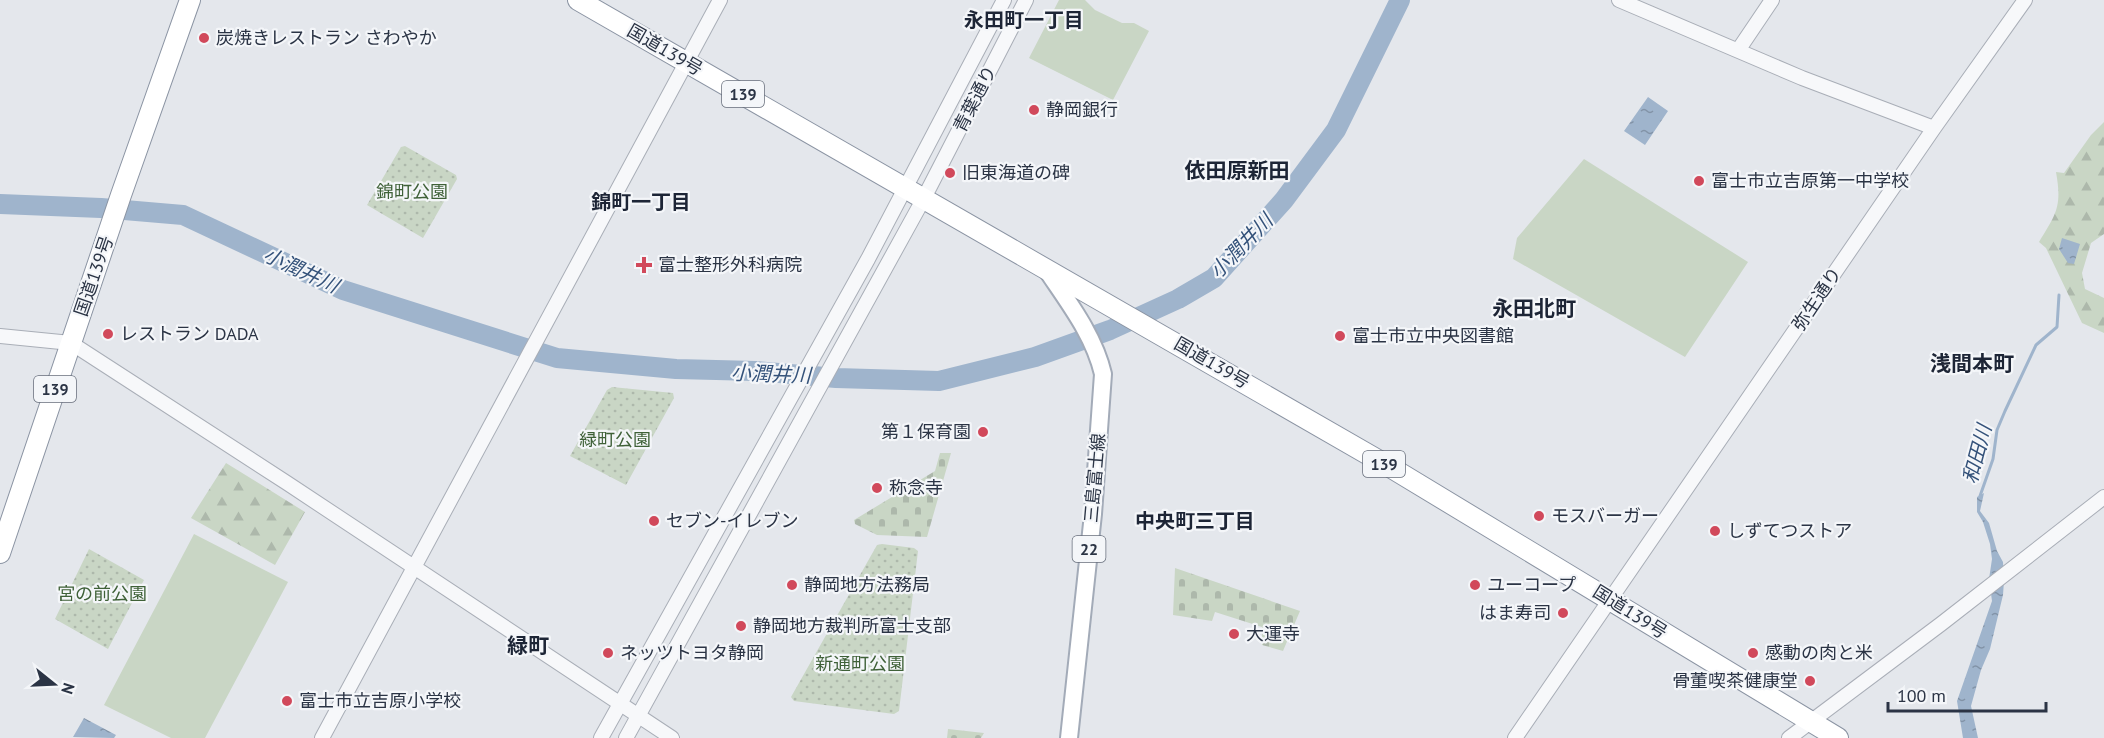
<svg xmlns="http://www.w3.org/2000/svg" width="2104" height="738" font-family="'PT Sans','Noto Sans JP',sans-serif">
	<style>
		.grass { fill: #c9d6c5 }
		.forest { fill: url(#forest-firs) }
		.cemetery { fill: url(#cemetery-stones) }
		.park { fill: url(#park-dots) }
		.water { fill: url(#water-ripples) }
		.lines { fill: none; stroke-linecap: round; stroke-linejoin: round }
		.stream { stroke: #9fb4cc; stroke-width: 3 }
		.river { stroke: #9fb4cc; stroke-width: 20 }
		.minor-casing { stroke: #a9aeb7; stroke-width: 16 }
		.major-casing { stroke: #a3abb8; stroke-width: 20 }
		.highway-casing { stroke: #8b94a3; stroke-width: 22 }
		.minor { stroke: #f7f8fa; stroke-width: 14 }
		.major { stroke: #fff; stroke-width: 16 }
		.highway { stroke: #fff; stroke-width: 20 }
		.poi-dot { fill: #d1495b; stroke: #f4f6f9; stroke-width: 2 }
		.labels { text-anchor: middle; stroke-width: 4.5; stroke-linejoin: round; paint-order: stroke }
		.shield { fill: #f4f6f9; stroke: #676e7b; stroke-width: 1.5 }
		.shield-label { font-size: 16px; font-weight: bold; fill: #2b3445 }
		.poi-label { font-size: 18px; fill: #2b3445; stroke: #f4f6f9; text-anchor: start }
		.street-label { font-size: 18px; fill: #2b3445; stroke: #f4f6f9 }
		.park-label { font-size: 18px; fill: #3f6138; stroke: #f4f6f9 }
		.neighbourhood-label { font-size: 20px; font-weight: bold; fill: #1d2536; stroke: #f4f6f9 }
		.water-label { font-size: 20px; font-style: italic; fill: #34527a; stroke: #f4f6f9 }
		.quarter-label { font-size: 21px; font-weight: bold; fill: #1d2536; stroke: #f4f6f9 }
	</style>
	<defs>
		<pattern id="forest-firs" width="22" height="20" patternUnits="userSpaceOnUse" patternTransform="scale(1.5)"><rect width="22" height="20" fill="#c9d6c5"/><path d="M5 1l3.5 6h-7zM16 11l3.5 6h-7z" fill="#adb8ab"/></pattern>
		<pattern id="cemetery-stones" width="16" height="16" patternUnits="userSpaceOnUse" patternTransform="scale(1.5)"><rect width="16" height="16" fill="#c9d6c5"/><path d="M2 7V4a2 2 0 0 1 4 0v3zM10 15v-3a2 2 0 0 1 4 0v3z" fill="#adb8ab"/></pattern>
		<pattern id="park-dots" width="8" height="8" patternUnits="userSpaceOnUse" patternTransform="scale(1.5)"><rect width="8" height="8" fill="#c9d6c5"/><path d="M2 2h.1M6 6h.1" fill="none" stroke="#adb8ab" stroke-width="1.8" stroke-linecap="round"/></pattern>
		<pattern id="water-ripples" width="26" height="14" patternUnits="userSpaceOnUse" patternTransform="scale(1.5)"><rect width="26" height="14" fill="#9fb4cc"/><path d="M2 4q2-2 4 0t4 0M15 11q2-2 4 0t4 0" fill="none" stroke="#8293a7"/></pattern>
	</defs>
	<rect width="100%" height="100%" fill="#e4e7ec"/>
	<path class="grass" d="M1059,0H1085L1095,10L1122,23H1134L1149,31L1113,100L1029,58Z
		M1584,159L1748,262L1685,357L1513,259L1517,238Z
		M194,534L288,582L205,738H171L104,705Z"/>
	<path class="forest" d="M2104,122V234L2091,243L2082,273L2085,289L2104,298V333L2082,323L2046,248L2039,242C2057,213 2062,206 2056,172L2064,173L2091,135Z
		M226,463L305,512L275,565L191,518Z"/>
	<path class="cemetery" d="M940,453H951L927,537L877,535L855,524L854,520L935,471Z
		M1175,568L1300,611L1283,651L1262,645V627L1215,612L1212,621L1173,615Z
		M948,729L984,733L981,738H947Z"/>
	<path class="park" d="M405,146L456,175L457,179L423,238L367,205L401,147Z
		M612,387L673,393L674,398L626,485L570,456L607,390Z
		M882,544L914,548L918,551L899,711L894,714L794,701L791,697L877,545Z
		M89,549L144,580L108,649L55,619Z"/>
	<path class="water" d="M1648,97L1668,111L1645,145L1624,131Z
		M2062,238L2080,244L2074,264L2068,263L2059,249Z
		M1984,493L1980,511L1989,523L1997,551L2003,562L2004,581L2003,595L1990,649L1981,670L1971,706L1978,738H1963L1957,701L1992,601L1989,579L1992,559L1990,544L1983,522L1977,512V497Z
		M84,718L116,735L114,738L73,737Z"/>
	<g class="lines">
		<path class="stream" d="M1980,496L1993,459L1997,430L2005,411L2036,345L2057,327L2059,295"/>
		<path class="river" d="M0,204L101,208L183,215L343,290L557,358L676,369L756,371L836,378L939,381L1035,357L1110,330L1178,299L1214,278L1284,200L1336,130L1400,0"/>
		<g class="minor-casing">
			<path id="minor" d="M1619,0L1802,78L1934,128
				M1739,49L1772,0
				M0,336L71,343L287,483L672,738
				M322,738L720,0
				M601,738L868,259L1004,0
				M626,738L924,198L1026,0
				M1515,738L1934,128L2025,0
				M1789,738L1941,624L2104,497"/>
		</g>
		<g class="major-casing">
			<path id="major" d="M1046,269C1068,302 1094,335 1103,374L1093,514L1069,738"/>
		</g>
		<g class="highway-casing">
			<path id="highway" d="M578,0L1390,467L1838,738
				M0,553L121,195L190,0"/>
		</g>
		<use href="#minor" class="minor"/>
		<use href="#major" class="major"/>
		<use href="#highway" class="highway"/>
	</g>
	<g class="poi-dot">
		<circle cx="204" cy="38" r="6"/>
		<circle cx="1034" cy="110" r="6"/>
		<circle cx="950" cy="173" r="6"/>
		<circle cx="1699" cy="181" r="6"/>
		<path d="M641 256h6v6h6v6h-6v6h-6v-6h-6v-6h6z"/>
		<circle cx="108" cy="334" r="6"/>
		<circle cx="1340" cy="336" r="6"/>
		<circle cx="983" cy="432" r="6"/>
		<circle cx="877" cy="488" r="6"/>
		<circle cx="1539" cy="516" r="6"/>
		<circle cx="654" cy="521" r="6"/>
		<circle cx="1715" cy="531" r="6"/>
		<circle cx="792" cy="585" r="6"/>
		<circle cx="1475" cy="585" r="6"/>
		<circle cx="1563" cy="613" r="6"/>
		<circle cx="741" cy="626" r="6"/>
		<circle cx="1234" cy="634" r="6"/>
		<circle cx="608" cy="653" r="6"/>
		<circle cx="1753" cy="653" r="6"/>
		<circle cx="1810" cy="681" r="6"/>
		<circle cx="287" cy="701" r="6"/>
	</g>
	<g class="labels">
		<g class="shield">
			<rect x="722" y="81" width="42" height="26" rx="4.5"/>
			<rect x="34" y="376" width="42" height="26" rx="4.5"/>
			<rect x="1363" y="451" width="42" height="26" rx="4.5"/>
			<rect x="1072.5" y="536" width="33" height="26" rx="4.5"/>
		</g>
		<g class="shield-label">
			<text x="743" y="100">139</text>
			<text x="55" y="395">139</text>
			<text x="1384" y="470">139</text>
			<text x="1089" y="555">22</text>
		</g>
		<g class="poi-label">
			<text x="216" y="44">炭焼きレストラン さわやか</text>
			<text x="1046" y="116">静岡銀行</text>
			<text x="962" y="179">旧東海道の碑</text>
			<text x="1711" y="187">富士市立吉原第一中学校</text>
			<text x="658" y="271">富士整形外科病院</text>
			<text x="120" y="340">レストラン DADA</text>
			<text x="1352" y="342">富士市立中央図書館</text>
			<text x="971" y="438" text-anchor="end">第１保育園</text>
			<text x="889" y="494">称念寺</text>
			<text x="1551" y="522">モスバーガー</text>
			<text x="666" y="527">セブン-イレブン</text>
			<text x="1727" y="537">しずてつストア</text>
			<text x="804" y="591">静岡地方法務局</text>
			<text x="1487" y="591">ユーコープ</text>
			<text x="1551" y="619" text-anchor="end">はま寿司</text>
			<text x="753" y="632">静岡地方裁判所富士支部</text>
			<text x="1246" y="640">大運寺</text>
			<text x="620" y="659">ネッツトヨタ静岡</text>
			<text x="1765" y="659">感動の肉と米</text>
			<text x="1798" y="687" text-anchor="end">骨董喫茶健康堂</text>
			<text x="299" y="707">富士市立吉原小学校</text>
		</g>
		<g class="street-label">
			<text transform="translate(665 50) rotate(30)" y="6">国道139号</text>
			<text transform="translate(975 99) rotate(-63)" y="6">青葉通り</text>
			<text transform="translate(94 276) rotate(-71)" y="6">国道139号</text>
			<text transform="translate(1817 299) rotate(-56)" y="6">弥生通り</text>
			<text transform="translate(1212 363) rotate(30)" y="6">国道139号</text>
			<text transform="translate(1095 478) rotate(-85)" y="6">三島富士線</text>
			<text transform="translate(1630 612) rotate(32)" y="6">国道139号</text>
		</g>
		<g class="park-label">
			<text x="412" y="198">錦町公園</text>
			<text x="615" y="446">緑町公園</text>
			<text x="102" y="600">宮の前公園</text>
			<text x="860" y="670">新通町公園</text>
		</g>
		<g class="neighbourhood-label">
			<text x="1024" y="27">永田町一丁目</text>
			<text x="641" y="209">錦町一丁目</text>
			<text x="1195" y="528">中央町三丁目</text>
		</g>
		<g class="water-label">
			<text transform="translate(1241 246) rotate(-46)" y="7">小潤井川</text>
			<text transform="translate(301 270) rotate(25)" y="7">小潤井川</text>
			<text transform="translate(771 374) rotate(2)" y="7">小潤井川</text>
			<text transform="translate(1977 454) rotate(-75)" y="7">和田川</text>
		</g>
		<g class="quarter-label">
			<text x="1237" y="178">依田原新田</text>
			<text x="1534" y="316">永田北町</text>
			<text x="1972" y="371">浅間本町</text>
			<text x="528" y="653">緑町</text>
		</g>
	</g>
	<g transform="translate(54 684) rotate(108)" stroke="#f4f6f9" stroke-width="4.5" paint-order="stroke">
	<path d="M0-4.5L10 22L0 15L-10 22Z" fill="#2b3445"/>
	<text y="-9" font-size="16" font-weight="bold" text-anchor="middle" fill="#2b3445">N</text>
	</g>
	<path d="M1888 702v9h158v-9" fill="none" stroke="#2b3445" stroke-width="3"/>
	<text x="1897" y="702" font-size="18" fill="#2b3445" stroke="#f4f6f9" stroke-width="4.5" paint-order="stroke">100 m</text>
</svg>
